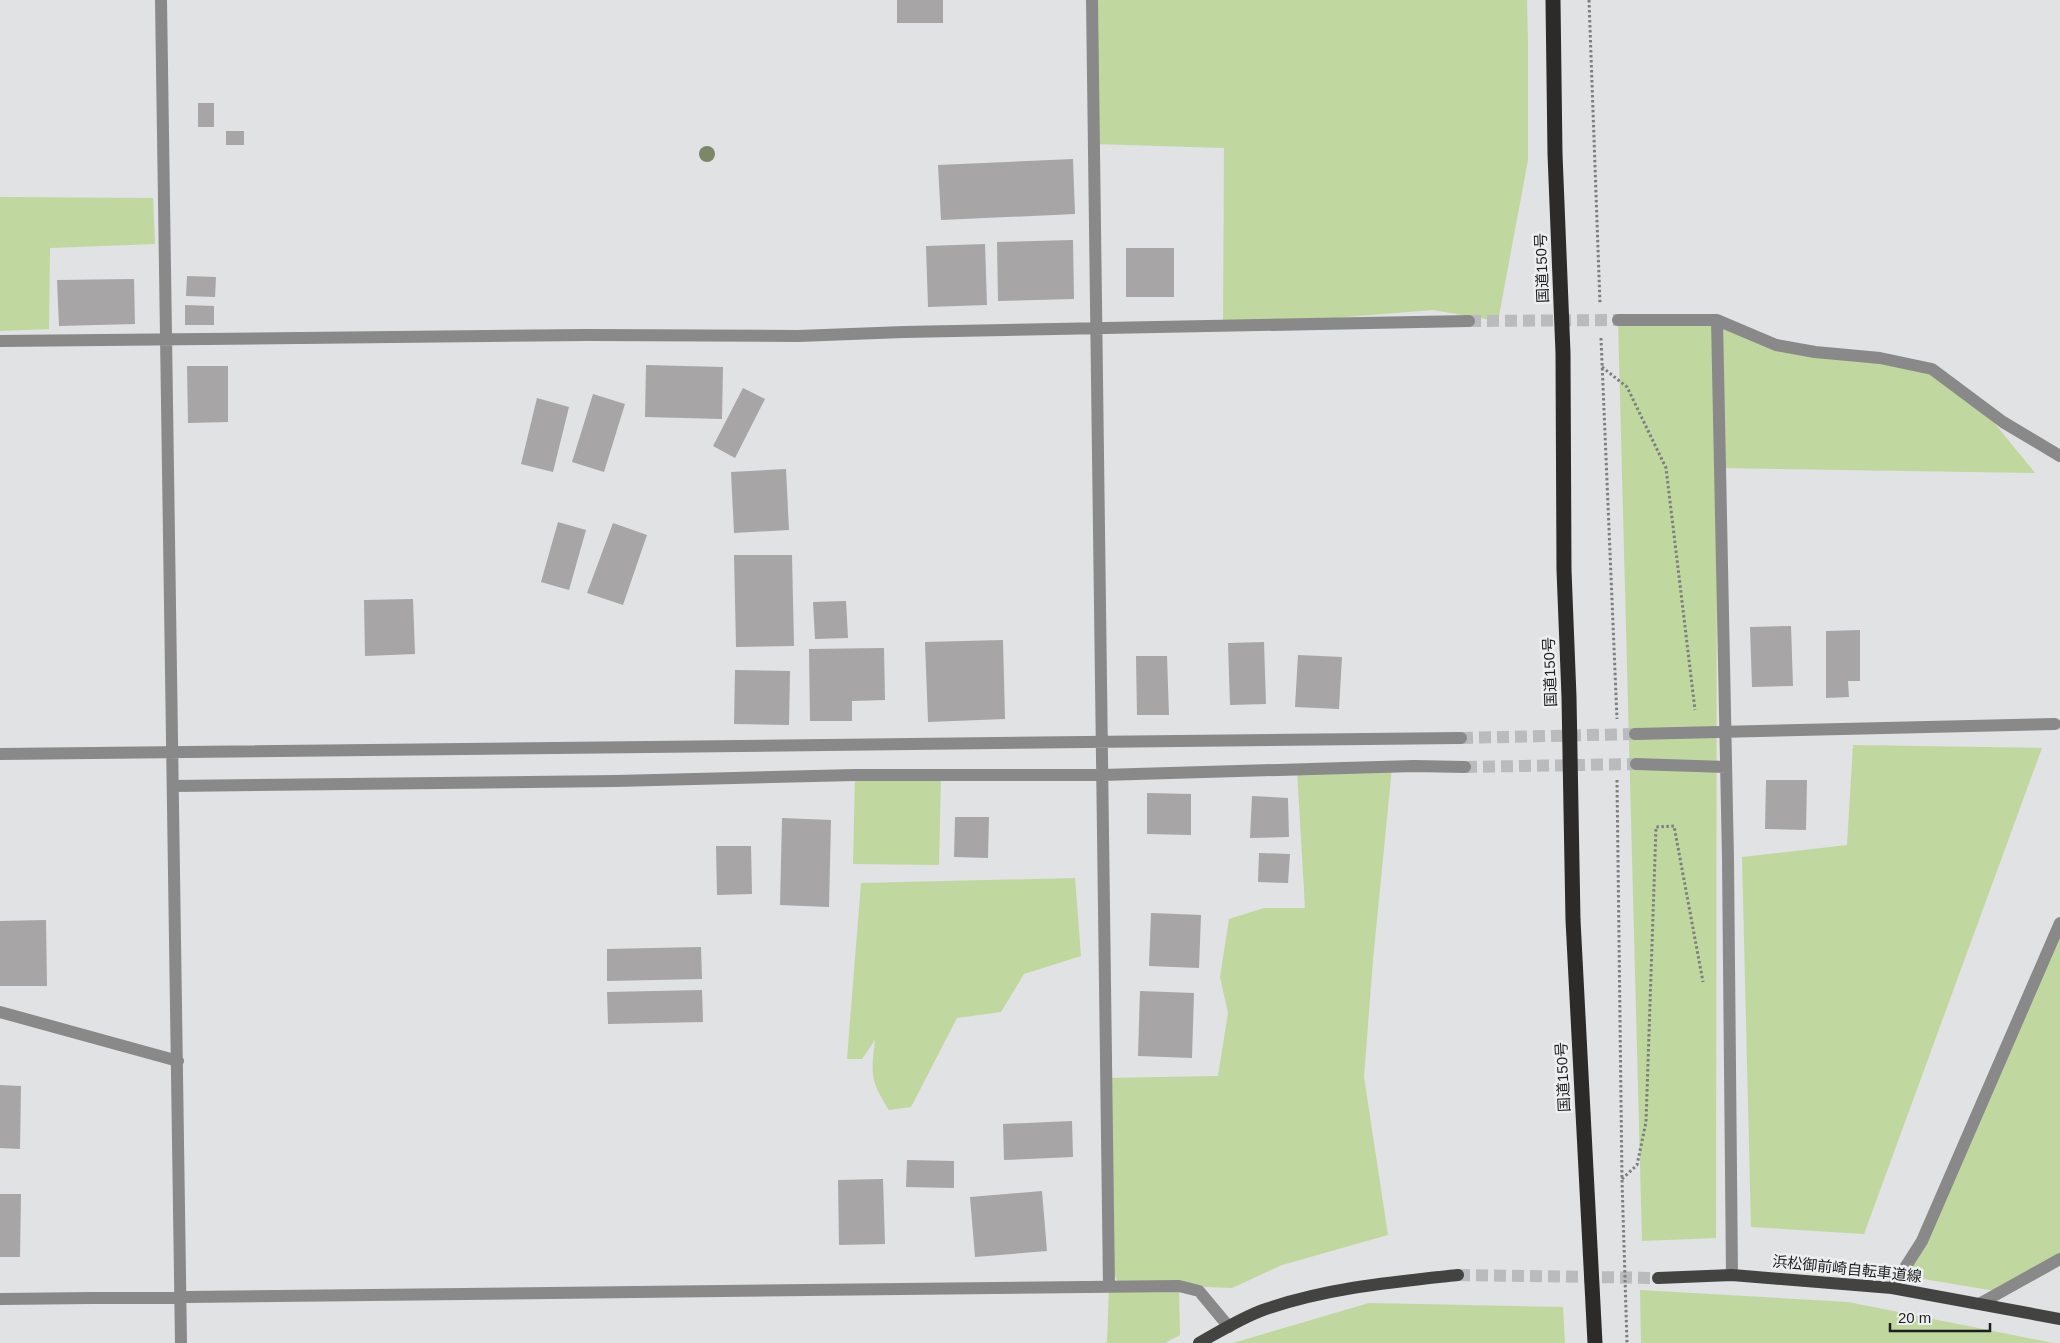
<svg xmlns="http://www.w3.org/2000/svg" width="2060" height="1343" font-family="Helvetica,'Noto Sans JP',sans-serif">
	<style>
		.green { fill: #c0d7a0 }
		.building { fill: #a7a5a6 }
		.lines { fill: none; stroke-linecap: round; stroke-linejoin: round }
		.minor-tunnel { stroke: #b9bbbc; stroke-width: 12; stroke-dasharray: 12 6; stroke-linecap: butt }
		.major-tunnel { stroke: #b9bbbc; stroke-width: 12; stroke-dasharray: 12 6; stroke-linecap: butt }
		.path { stroke: #7d7f7f; stroke-width: 3; stroke-dasharray: 2.5 2.5; stroke-linecap: butt }
		.minor { stroke: #8a8989; stroke-width: 12 }
		.major { stroke: #434342; stroke-width: 12 }
		.highway { stroke: #2c2b2a; stroke-width: 15 }
		.tree { fill: #7c8767 }
		.labels { text-anchor: middle; stroke-width: 5; stroke-linejoin: round; paint-order: stroke }
		.street-label { font-size: 15px; fill: #1d1e1e; stroke: #edeff0 }
	</style>
	<rect width="100%" height="100%" fill="#e0e2e3"/>
	<path class="green" d="M1092,0H1527L1528,44V160L1498,321L1433,310L1223,327L1224,148L1094,144Z
		M0,197L153,198L155,244L50,248L49,329L0,331Z
		M1618,320H1717L1745,333L1932,369L1979,404L2035,473L1720,468L1717,359L1716,1238L1642,1241Z
		M1853,745L2042,748L1864,1234L1751,1227L1742,857L1847,845Z
		M1392,767L1373,960L1364,1077L1388,1235L1282,1265L1232,1288L1179,1286L1180,1335L1165,1343H1104L1107,1342L1109,1287L1119,1286L1109,1259L1106,1078L1218,1076L1228,1013L1220,977L1229,919L1264,908H1305L1297,770Z
		M855,775L941,776L939,865L853,864Z
		M1075,878L1081,956L1024,974L1001,1012L957,1018L911,1107L889,1110C870,1079 871,1076 875,1040L862,1059H847L861,883Z
		M2060,923V1259L2001,1292L1900,1275Z
		M1640,1290L1848,1302L2053,1343H1641Z
		M1369,1303L1563,1307L1565,1343H1233Z"/>
	<path class="building" d="M897,0H943V23H897Z
		M198,103H214V127H198Z
		M226,131H244V145H226Z
		M1073,159L1075,214L941,220L938,165Z
		M1073,240L1074,299L998,301L997,242Z
		M985,244L987,305L928,307L926,246Z
		M1126,248H1174V297H1126Z
		M187,276L216,277L215,297L186,296Z
		M134,279L135,324L59,326L57,280Z
		M185,305L214,306V325H185Z
		M646,365L723,367L722,419L645,417Z
		M187,366H228V422L188,423Z
		M743,388L765,399L735,458L713,446Z
		M593,394L625,404L604,472L572,462Z
		M537,398L569,407L553,472L521,464Z
		M786,469L789,530L734,533L731,472Z
		M558,522L586,530L569,590L541,582Z
		M613,523L647,535L623,605L587,593Z
		M734,555H792L794,646L736,647Z
		M413,599L415,654L365,656L364,600Z
		M846,601L848,638L815,639L813,602Z
		M1791,626L1793,686L1752,687L1750,627Z
		M1860,630V681H1848L1849,697L1826,698V631Z
		M1003,640L1005,719L928,722L925,642Z
		M1264,642L1266,704L1230,705L1228,643Z
		M884,648L885,700L852,701V721H810L809,649Z
		M1298,655L1342,657L1339,709L1295,707Z
		M1136,656H1167L1169,715H1137Z
		M735,670L790,671L789,725L734,724Z
		M1766,780H1807L1806,830L1765,829Z
		M1147,793L1191,794V835L1147,834Z
		M1252,796L1288,798L1289,837L1250,838Z
		M955,817H989L988,858L954,857Z
		M782,818L831,820L829,907L780,905Z
		M716,846H751L752,894L717,895Z
		M1259,853L1290,854L1288,883L1258,882Z
		M1151,913L1201,915L1199,968L1149,966Z
		M46,920L47,986H0V921Z
		M701,947L702,979L607,981V949Z
		M702,990L703,1022L608,1024L607,992Z
		M1140,991L1194,993L1192,1058L1138,1056Z
		M0,1085L21,1086L20,1149L0,1148Z
		M1072,1121L1073,1157L1004,1160L1003,1124Z
		M907,1160L954,1161V1188L906,1187Z
		M883,1179L885,1244L839,1245L838,1180Z
		M1042,1191L1047,1251L975,1257L970,1197Z
		M0,1194H21L20,1257H0Z"/>
	<g class="lines">
		<path class="minor-tunnel" d="M1469,321L1618,320
			M1461,738L1635,734
			M1465,767L1636,764"/>
		<path class="major-tunnel" d="M1458,1275L1658,1278"/>
		<path class="path" d="M1589,0L1600,304
			M1601,338L1617,719
			M1602,367L1627,387L1666,468L1695,710
			M1617,780L1622,1180L1627,1343
			M1622,1179L1637,1165L1646,1122L1656,827L1674,826L1703,982"/>
		<path class="minor" d="M161,0L181,1343
			M1092,0L1109,1287
			M1618,320H1717L1776,345L1815,352L1880,358L1932,369L2003,422L2060,456
			M1717,320L1728,859L1732,1275
			M0,341L587,335L798,336L904,332L1469,321
			M1635,734L2055,724
			M0,754L1461,738
			M1636,764L1726,767
			M173,786L615,781L855,775H1102L1414,766L1465,767
			M0,1012L178,1061
			M1892,1288L1922,1241L2060,923
			M0,1299L1179,1286L1199,1291L1229,1327
			M1981,1303L2060,1259"/>
		<path class="major" d="M1658,1278L1732,1275L1892,1288L2060,1319
			M1199,1343C1219,1332 1241,1318 1263,1310C1326,1288 1392,1282 1458,1275"/>
		<path class="highway" d="M1553,0L1555,154L1563,353L1564,570L1569,697L1573,920L1595,1343"/>
	</g>
	<circle class="tree" cx="707" cy="154" r="8"/>
	<g class="labels">
		<g class="street-label">
			<text transform="translate(1542 268) rotate(-92)" y="5">国道150号</text>
			<text transform="translate(1550 672) rotate(-92)" y="5">国道150号</text>
			<text transform="translate(1563 1077) rotate(-93)" y="5">国道150号</text>
			<text transform="translate(1847 1269) rotate(6)" y="5">浜松御前崎自転車道線</text>
		</g>
	</g>
	<path d="M1890 1323v8h100v-8" fill="none" stroke="#1d1e1e" stroke-width="2.5"/>
	<text x="1898" y="1323" font-size="15" fill="#1d1e1e" stroke="#edeff0" stroke-width="4" paint-order="stroke">20 m</text>
</svg>
